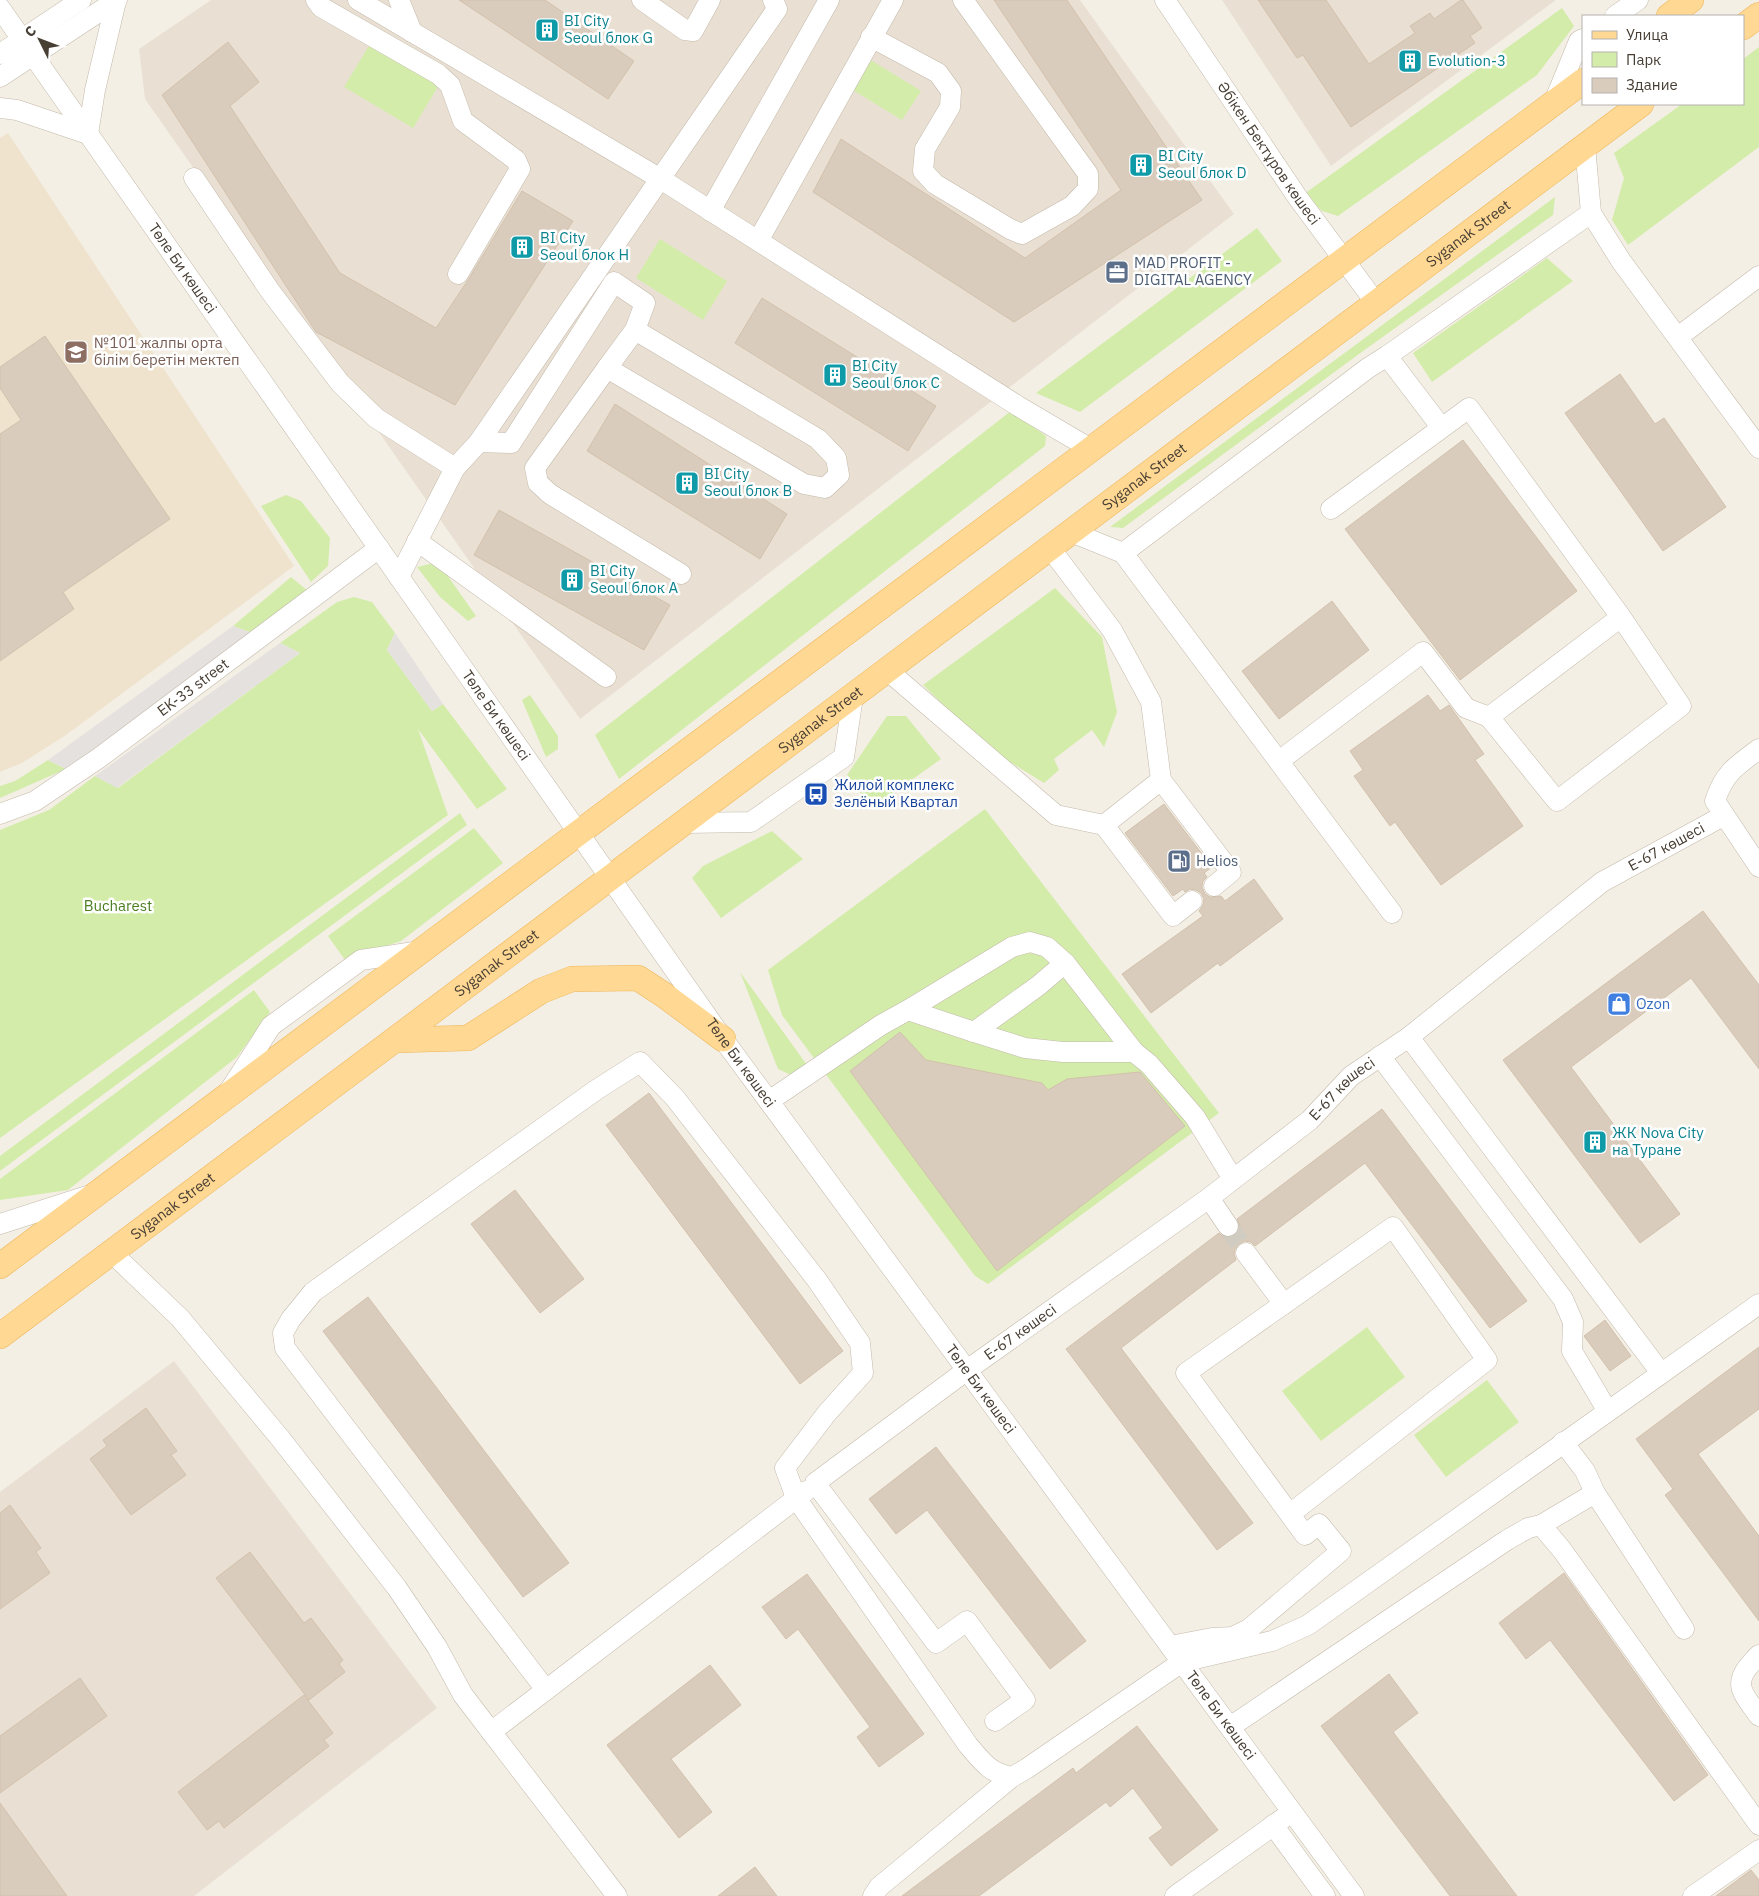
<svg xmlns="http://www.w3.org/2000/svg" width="1759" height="1896" font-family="'IBM Plex Sans',sans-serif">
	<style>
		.residential { fill: #e9e0d3 }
		.education { fill: #efe3ce }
		.green { fill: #d3ecaa }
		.parking { fill: #e5e1de }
		.building { fill: #daccbc; stroke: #d2c1ac }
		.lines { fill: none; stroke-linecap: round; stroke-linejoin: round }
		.minor-tunnel { stroke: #d1ccc2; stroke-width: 20; stroke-dasharray: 20 10; stroke-linecap: butt }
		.minor-casing { stroke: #c3b9aa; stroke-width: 21 }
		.major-casing { stroke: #eeb659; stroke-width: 26 }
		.minor { stroke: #fff; stroke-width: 20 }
		.major { stroke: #ffd893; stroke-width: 25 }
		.labels { text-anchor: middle; stroke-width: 5; stroke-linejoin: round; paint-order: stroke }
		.culture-label { font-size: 15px; fill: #0d838f; stroke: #fff; text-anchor: start }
		.street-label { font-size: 15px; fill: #473e34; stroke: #fff }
		.service-label { font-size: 15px; fill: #4e5e75; stroke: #fff; text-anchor: start }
		.education-label { font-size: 15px; fill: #785e54; stroke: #fff; text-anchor: start }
		.transit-label { font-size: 15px; fill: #164399; stroke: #fff; text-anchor: start }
		.park-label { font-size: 15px; fill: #4c7e22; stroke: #fff }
		.shop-label { font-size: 15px; fill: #366cbe; stroke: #fff; text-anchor: start }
	</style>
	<rect width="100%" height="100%" fill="#f4efe5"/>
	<path class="residential" d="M211,0H1080L1234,214L580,719L145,99L139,49Z
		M1222,0H1556L1331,166Z
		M174,1361L437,1708L194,1896H0V1492Z"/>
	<path class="education" d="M8,133L294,566L66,735L22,763L0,772V138Z"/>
	<path class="green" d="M1562,8L1574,26L1537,75L1338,216L1322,211L1304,194Z
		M370,44L439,85L413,128L344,87Z
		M1759,47V147L1628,245L1612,220L1624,178L1614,153L1682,104H1743V59Z
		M869,59L921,91L902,120L851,89Z
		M1555,197L1553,215L1359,354L1123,528L1110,527Z
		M1257,228L1282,261L1080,412L1036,393Z
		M660,239L727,281L703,320L636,278Z
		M1547,258L1573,281L1432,382L1413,353Z
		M1011,411L1046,436L1045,446L619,779L595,735Z
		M286,495L301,501L330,538L328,566L311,582L261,506Z
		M438,562L476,616L468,621L440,597L417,567Z
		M291,577L308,591L252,633L233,626Z
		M1055,588L1102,637L1117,712L1104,747L1092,730L1054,759L1059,770L1044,783L1000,756L974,735L923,685Z
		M354,597L372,602L395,633L387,650L432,711L443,704L507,789L477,809L418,729L448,815L0,1138V830L49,810L95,776L118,788L300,653L280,643L337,602Z
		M530,695L558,736V749L546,757L522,700Z
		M887,716H906L941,759L872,808L847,775Z
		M48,760L66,769L0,798V786L15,781Z
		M985,809L1219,1113L988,1284L975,1276L782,1015L768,970Z
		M460,813L467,825L0,1171V1156Z
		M474,828L503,863L401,941L345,960L328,936Z
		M772,831L803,859L721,918L692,878L703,866Z
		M740,972L807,1065L791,1075L778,1069Z
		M254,990L270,1012L237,1057L68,1190L0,1200V1179Z
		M1367,1327L1405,1377L1321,1441L1282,1391Z
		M1487,1380L1519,1422L1446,1477L1414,1435Z"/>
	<path class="parking" d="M233,626L252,633L66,769L48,760Z
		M395,633L443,704L432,711L387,650Z
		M280,643L300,653L117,788L95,776Z"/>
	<path class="building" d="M459,0H545L634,61L608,99Z
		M994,0H1067L1202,200L1014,322L813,192L841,139L1025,258L1121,190Z
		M1258,0H1326L1369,64L1415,33L1410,26L1430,13L1434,19L1461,0H1463L1482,28L1470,36L1475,43L1351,127L1303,55L1297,58Z
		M228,42L259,82L230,106L340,273L436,328L468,280L522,191L573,221L455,405L316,332L162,95Z
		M762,298L936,406L908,451L735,343Z
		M45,336L170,519L63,592L74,609L0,661V434L21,420L0,388V367Z
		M1620,374L1655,424L1664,418L1726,507L1663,551L1565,413Z
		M615,404L787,514L760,559L587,451Z
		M1463,440L1577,591L1460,680L1345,529Z
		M499,510L670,605L644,650L474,555Z
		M1332,601L1369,650L1279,719L1242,671Z
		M1428,695L1440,711L1449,705L1484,754L1475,760L1523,826L1441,885L1395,822L1390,826L1354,776L1363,770L1350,751Z
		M1164,804L1212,867L1204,873L1207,877L1203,881L1202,887L1205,894L1210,897L1221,896L1225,901L1254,879L1283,919L1220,966L1218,963L1151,1013L1122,974L1203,916L1199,911L1203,905L1204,899L1201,893L1196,890L1190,889L1185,892L1183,889L1173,896L1125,833Z
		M1703,911L1759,985V1069L1691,978L1571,1067L1680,1214L1640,1243L1503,1060Z
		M900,1032L926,1060L1042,1083L1048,1090L1067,1079L1140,1072L1185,1126L997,1271L850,1071Z
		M649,1093L843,1351L800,1384L606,1125Z
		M1382,1109L1527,1301L1490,1328L1365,1163L1255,1246L1251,1242L1245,1241L1239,1244L1235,1249L1234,1254L1236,1260L1121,1348L1253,1523L1217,1550L1066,1349L1219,1233L1223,1237L1228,1238L1235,1236L1239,1231L1240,1226L1237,1219Z
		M515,1190L584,1279L540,1313L471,1224Z
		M368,1297L569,1563L523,1597L323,1331Z
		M1605,1320L1631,1356L1610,1371L1584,1336Z
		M1759,1347V1409L1698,1454L1759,1536V1621L1665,1495L1673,1489L1636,1439Z
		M146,1408L177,1451L171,1455L186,1475L131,1515L90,1459L107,1446L103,1440Z
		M936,1447L1086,1641L1050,1669L927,1510L896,1534L869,1499Z
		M10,1505L41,1548L36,1552L50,1573L0,1609V1513Z
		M250,1552L304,1623L311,1618L343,1660L339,1664L345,1672L309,1700L216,1578Z
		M1564,1573L1708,1775L1674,1801L1550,1640L1526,1659L1499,1623Z
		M807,1574L924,1734L879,1767L857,1737L870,1727L798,1629L786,1639L762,1607Z
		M710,1665L741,1705L671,1759L712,1812L679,1838L607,1745Z
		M1389,1674L1418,1713L1393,1732L1517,1896H1450L1321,1726Z
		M80,1678L107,1716L0,1793V1736Z
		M304,1695L333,1733L324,1740L329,1746L224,1828L219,1821L207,1830L178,1792Z
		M1137,1726L1218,1830L1171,1866L1149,1838L1163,1828L1133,1788L1110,1807L1106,1802L979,1896H902L1073,1768L1076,1773Z
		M0,1803L67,1896H0Z
		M755,1867L777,1896H718Z
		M1751,1870L1759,1880V1896H1716Z"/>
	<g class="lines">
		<path class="minor-tunnel" d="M1228,1226L1246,1253"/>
		<g class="minor-casing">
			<g id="minor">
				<path d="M316,0L321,7L438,74L450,85L463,121L516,160L520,169L458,274"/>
				<path d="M358,0L659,178L1018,406L1091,449"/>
				<path d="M399,0L412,32"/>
				<path d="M642,0L685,30L693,31L710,0"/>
				<path id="s1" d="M1165,0L1298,198L1376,303"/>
				<path id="s2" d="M0,8L723,1039L1354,1896"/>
				<path d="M1615,16L1638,0"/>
				<path d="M871,37L938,73L951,91L950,107L925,149L923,171L935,184L1010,229L1022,234L1072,206L1088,189V174L963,0"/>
				<path d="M0,54L81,0"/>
				<path d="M0,77L117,0"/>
				<path d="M1554,102L1579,41L1583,39"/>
				<path d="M0,108L17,110L88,134L95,90L116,1"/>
				<path d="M194,178L270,291L340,383L376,418L455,468"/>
				<path d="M710,211L829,0"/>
				<path d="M1591,213L1621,261L1759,448"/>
				<path d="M758,241L893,0"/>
				<path d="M1678,337L1759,276"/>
				<path d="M1387,356L1441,427"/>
				<path d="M607,368L535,468L538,483L550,494L681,574"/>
				<path d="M479,442L511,443L614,282L645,303L635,330L607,368L804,484L825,488L839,475L836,458L818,439L635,330"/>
				<path d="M1331,509L1469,408L1621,617L1681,706L1557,801L1489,717L1621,617"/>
				<path d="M1071,532L1123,553L1368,368L1387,356L1591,213L1585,146"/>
				<path d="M417,541L606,677"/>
				<path d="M1123,553L1392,913"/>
				<path d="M399,577L455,468L479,442L777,9L773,0"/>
				<path d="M887,670L1056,815L1104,825L1161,780L1151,702L1112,630L1050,548"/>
				<path d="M1759,749C1736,766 1724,773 1715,801L1759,867"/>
				<path d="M1279,761L1423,652L1466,708L1489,717"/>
				<path d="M1161,780L1231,872L1214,886"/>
				<path id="s3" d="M0,814L35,801L99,758L379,548"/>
				<path d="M685,823L751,822L844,757L853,696"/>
				<path d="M1104,825L1173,916L1192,901"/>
				<path d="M1065,963L1134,1052"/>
				<path d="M974,1032L1025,1048L1063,1052H1134L1149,1064L1195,1117L1233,1179"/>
				<path d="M1409,1037L1661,1373"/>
				<path d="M1380,1056L1563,1299L1573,1322L1572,1351L1607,1410"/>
				<path d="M230,1090L271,1026L361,960L421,951"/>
				<path d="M769,1101L881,1025L908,1010L1012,947L1030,942L1047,947L1065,963L1038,986L974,1032L908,1010"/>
				<path d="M1209,1198L1228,1226"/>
				<path d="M0,1224L87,1196"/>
				<path d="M111,1252L180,1318L280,1438L397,1588L437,1647L463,1695L617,1896"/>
				<path d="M1246,1253L1284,1304"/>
				<path d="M1563,1442L1585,1471L1595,1493L1684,1629"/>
				<path d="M1541,1525L1595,1493"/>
				<path d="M1170,1646L1212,1638L1233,1637L1249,1629L1341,1551L1319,1524L1305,1535L1186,1373L1393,1227L1487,1360L1290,1514"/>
				<path d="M1759,1655C1755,1658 1752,1663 1748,1667C1732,1687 1747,1698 1759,1716"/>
				<path d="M546,1690L285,1348L283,1333L291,1319L313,1292L596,1090L640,1062L675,1098L817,1280L860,1343L863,1373L827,1413L785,1468L796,1498L968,1745C982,1761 989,1773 1012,1777L1026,1769L1182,1662L1272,1641L1308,1625L1759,1304"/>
				<path id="s4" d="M995,1721L1025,1700L967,1621L936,1643L815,1483L967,1370L1209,1198L1310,1120L1351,1076L1409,1037L1602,882L1723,816"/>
				<path d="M1230,1727L1507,1540L1528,1528L1541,1525L1562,1550L1759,1825"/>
				<path d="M491,1732L806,1491"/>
				<path d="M1273,1825L1325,1896"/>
				<path d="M873,1896L879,1887L1012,1777"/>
				<path d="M1175,1896L1292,1812"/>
				<path d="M1693,1896L1759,1850"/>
			</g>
		</g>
		<g class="major-casing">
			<g id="major">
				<path d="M1669,16L1691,0"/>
				<path d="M1743,27L1759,15"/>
				<path d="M396,1040L468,1038L541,991L572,979L638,978L664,995L723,1039"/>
				<path d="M0,1266L1583,81"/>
				<path id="s5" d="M0,1336L1641,104"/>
			</g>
		</g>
		<use href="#minor" class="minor"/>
		<use href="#major" class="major"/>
	</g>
	<defs>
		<g id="building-square" transform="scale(1.25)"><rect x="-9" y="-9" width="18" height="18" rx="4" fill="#0f9aa8" stroke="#fff"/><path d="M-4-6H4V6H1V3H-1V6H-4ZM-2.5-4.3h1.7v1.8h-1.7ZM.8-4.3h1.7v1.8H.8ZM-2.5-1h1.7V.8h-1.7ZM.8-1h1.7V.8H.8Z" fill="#fff"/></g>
		<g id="office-square" transform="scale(1.25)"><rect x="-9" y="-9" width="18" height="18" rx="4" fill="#5c6f8a" stroke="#fff"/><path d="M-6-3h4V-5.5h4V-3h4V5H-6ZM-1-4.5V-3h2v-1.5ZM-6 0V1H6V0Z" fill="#fff"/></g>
		<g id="school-square" transform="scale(1.25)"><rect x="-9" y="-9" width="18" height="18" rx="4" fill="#8d6e63" stroke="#fff"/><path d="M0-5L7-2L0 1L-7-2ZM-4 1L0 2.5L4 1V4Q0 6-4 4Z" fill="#fff"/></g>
		<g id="bus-square" transform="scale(1.25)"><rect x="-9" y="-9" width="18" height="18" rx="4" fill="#1a4fb4" stroke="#fff"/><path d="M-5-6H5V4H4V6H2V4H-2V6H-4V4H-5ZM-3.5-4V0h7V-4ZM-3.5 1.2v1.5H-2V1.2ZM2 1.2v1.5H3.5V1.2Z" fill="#fff"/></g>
		<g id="fuel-square" transform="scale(1.25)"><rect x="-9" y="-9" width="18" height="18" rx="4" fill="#5c6f8a" stroke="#fff"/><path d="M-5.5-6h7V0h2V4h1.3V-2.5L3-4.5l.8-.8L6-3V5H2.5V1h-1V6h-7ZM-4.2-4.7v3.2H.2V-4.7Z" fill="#fff"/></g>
		<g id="shop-square" transform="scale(1.25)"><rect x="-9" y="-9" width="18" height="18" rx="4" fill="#3f7fe0" stroke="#fff"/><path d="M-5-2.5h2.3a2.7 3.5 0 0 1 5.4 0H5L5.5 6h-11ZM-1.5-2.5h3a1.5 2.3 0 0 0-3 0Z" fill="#fff"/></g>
	</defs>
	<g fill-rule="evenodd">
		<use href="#building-square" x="547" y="30"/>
		<use href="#building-square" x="1410" y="61"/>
		<use href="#building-square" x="1141" y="165"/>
		<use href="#building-square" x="522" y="247"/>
		<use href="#office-square" x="1117" y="272"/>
		<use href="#school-square" x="76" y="352"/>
		<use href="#building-square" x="835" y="375"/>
		<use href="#building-square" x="687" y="483"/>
		<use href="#building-square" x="572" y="580"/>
		<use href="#bus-square" x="816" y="794"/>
		<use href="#fuel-square" x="1179" y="861"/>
		<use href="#shop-square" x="1619" y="1004"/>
		<use href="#building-square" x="1595" y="1142"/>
	</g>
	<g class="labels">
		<g class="culture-label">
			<text x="564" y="26">BI City<tspan x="564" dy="17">Seoul блок G</tspan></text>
			<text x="1428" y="66">Evolution-3</text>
			<text x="1158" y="161">BI City<tspan x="1158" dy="17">Seoul блок D</tspan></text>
			<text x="540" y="243">BI City<tspan x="540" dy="17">Seoul блок H</tspan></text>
			<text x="852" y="371">BI City<tspan x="852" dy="17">Seoul блок C</tspan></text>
			<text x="704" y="479">BI City<tspan x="704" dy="17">Seoul блок B</tspan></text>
			<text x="590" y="576">BI City<tspan x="590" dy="17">Seoul блок A</tspan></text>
			<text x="1612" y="1138">ЖК Nova City<tspan x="1612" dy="17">на Туране</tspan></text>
		</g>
		<g class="street-label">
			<text dy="5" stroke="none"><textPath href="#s1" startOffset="185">Әбікен Бектұров көшесі</textPath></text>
			<text dy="5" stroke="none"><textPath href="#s5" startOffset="1836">Syganak Street</textPath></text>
			<text dy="5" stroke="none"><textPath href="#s2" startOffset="318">Төле Би көшесі</textPath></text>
			<text dy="5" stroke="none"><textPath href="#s5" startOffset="1431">Syganak Street</textPath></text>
			<text dy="5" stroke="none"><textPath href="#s3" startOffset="232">EK-33 street</textPath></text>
			<text dy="5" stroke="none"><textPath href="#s2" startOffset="864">Төле Би көшесі</textPath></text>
			<text dy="5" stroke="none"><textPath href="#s5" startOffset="1026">Syganak Street</textPath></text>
			<text dy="5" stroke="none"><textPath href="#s4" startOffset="1438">Е-67 көшесі</textPath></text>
			<text dy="5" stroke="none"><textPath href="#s5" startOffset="621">Syganak Street</textPath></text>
			<text dy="5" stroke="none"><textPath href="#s2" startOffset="1289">Төле Би көшесі</textPath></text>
			<text dy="5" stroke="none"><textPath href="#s4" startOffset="1032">Е-67 көшесі</textPath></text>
			<text dy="5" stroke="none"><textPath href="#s5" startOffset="216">Syganak Street</textPath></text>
			<text dy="5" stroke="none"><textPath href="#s4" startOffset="628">Е-67 көшесі</textPath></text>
			<text dy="5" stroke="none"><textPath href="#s2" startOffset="1694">Төле Би көшесі</textPath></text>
			<text dy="5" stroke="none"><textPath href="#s2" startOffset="2099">Төле Би көшесі</textPath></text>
		</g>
		<g class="service-label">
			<text x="1134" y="268">MAD PROFIT -<tspan x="1134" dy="17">DIGITAL AGENCY</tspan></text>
			<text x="1196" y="866">Helios</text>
		</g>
		<g class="education-label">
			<text x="94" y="348">№101 жалпы орта<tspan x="94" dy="17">білім беретін мектеп</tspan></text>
		</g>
		<g class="transit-label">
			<text x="834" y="790">Жилой комплекс<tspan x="834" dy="17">Зелёный Квартал</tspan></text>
		</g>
		<g class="park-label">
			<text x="118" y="911">Bucharest</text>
		</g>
		<g class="shop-label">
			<text x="1636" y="1009">Ozon</text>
		</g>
	</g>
	<rect x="1582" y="15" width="162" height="90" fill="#ffffff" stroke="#b5b2ae"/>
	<rect x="1592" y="31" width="25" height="8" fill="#ffd893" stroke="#b5b2ae"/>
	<text x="1626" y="40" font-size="15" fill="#473e34">Улица</text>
	<rect x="1592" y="52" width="25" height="15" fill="#d3ecaa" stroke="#b5b2ae"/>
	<text x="1626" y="65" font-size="15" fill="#473e34">Парк</text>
	<rect x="1592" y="78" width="25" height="15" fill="#daccbc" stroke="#b5b2ae"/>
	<text x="1626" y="90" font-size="15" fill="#473e34">Здание</text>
	<g transform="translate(40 40) rotate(312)" stroke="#ffffff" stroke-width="4" paint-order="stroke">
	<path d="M0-4L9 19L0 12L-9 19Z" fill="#473e34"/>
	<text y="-8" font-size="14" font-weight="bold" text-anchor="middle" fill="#473e34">С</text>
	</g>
</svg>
